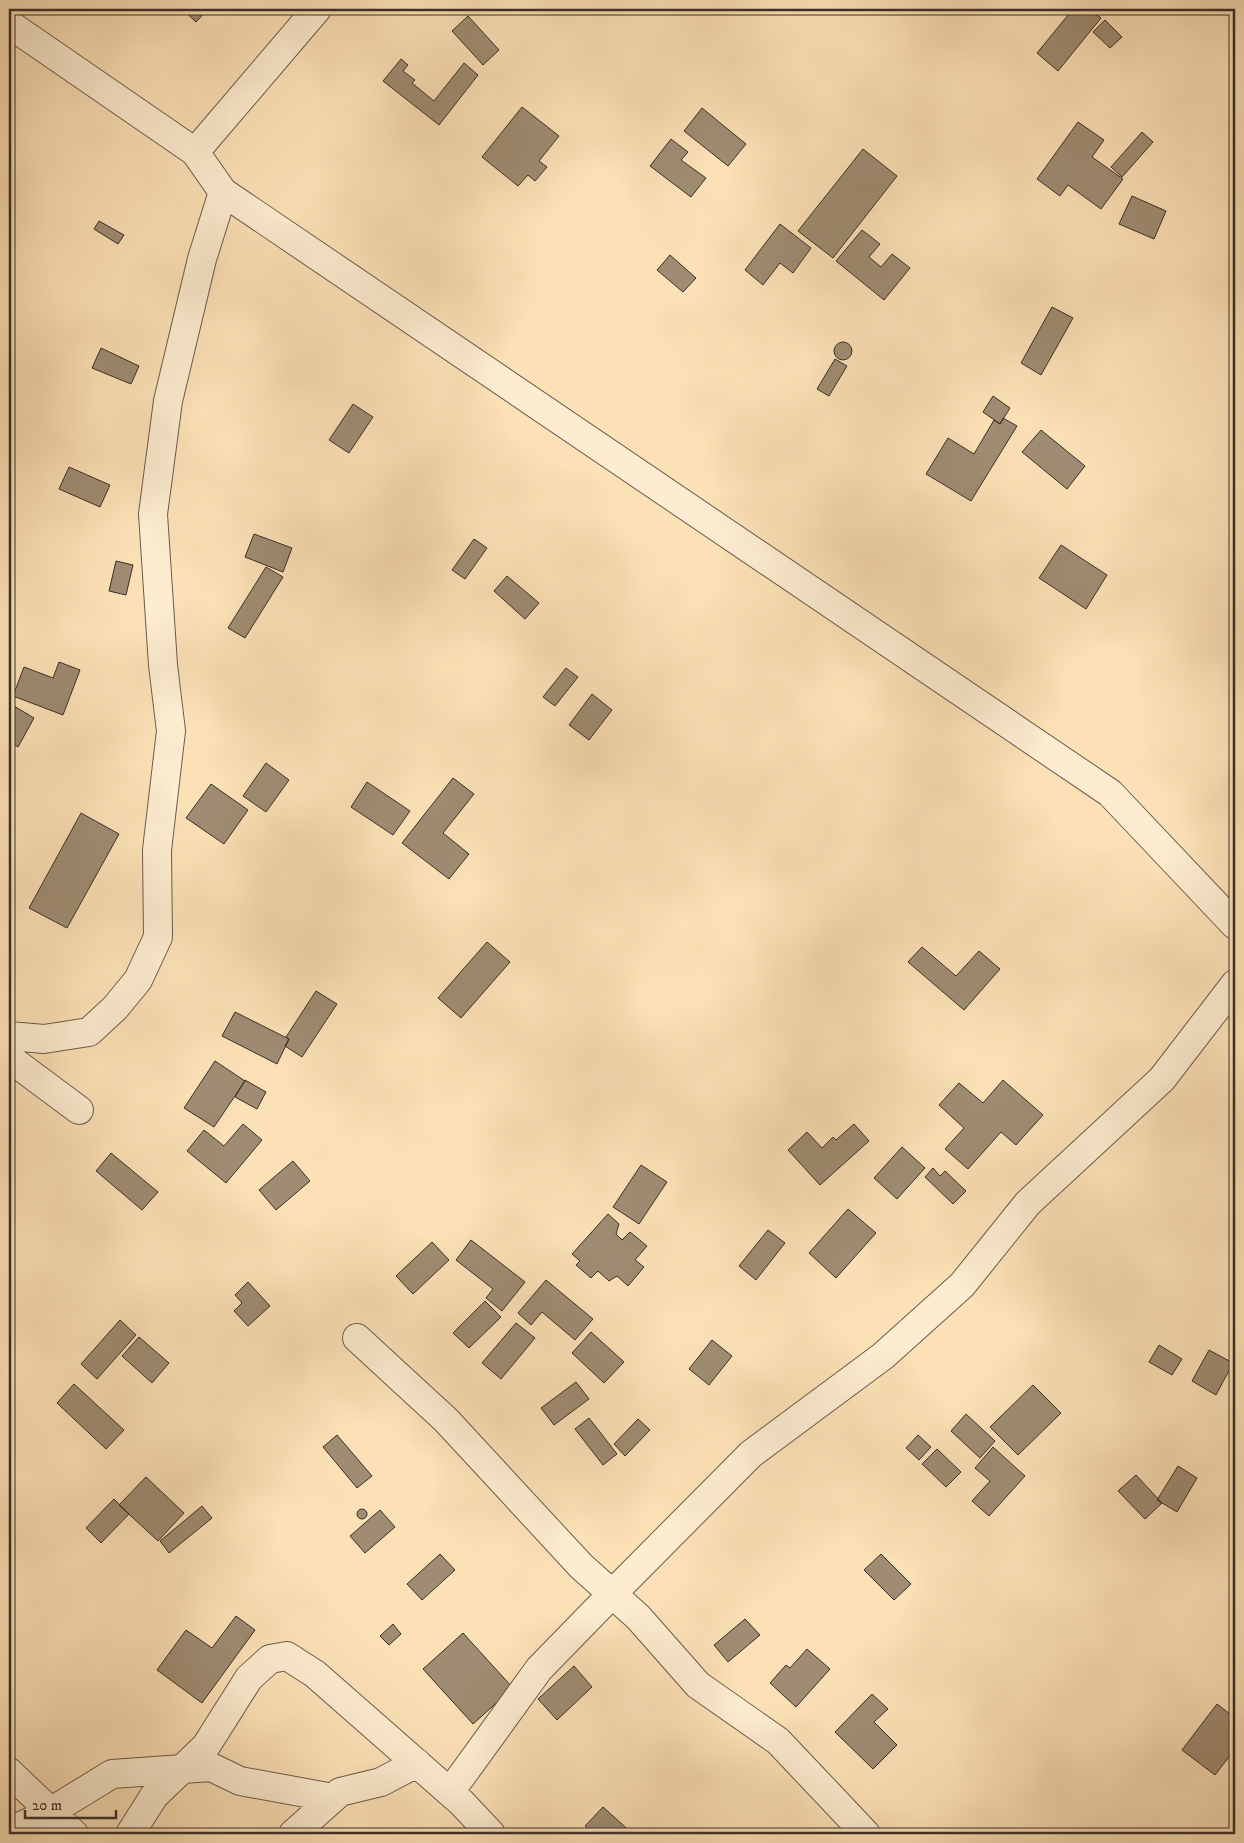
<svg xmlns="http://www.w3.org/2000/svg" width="1244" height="1843" font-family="'IM FELL DW Pica',serif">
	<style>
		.building { fill: #9f8c72; stroke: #3a2f28 }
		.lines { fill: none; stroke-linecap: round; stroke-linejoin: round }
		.minor-casing { stroke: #6a5c4c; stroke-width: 30 }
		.minor { stroke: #fdecd0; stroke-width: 28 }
	</style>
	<rect width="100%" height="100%" fill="#fce1b6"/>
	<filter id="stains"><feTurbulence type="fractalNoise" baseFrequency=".004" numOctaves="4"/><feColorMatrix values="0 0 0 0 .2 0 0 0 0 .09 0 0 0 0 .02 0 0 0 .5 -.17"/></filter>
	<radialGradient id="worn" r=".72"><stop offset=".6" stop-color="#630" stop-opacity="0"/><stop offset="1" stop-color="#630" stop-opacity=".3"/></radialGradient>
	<path class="building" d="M182,9H208L196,22Z
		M1073,9H1089L1101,18L1058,71L1037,53Z
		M468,16L499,50L483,65L452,31Z
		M1105,20L1122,37L1110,48L1093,32Z
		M401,59L408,65L403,71L415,80L412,83L434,101L464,63L478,75L439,125L383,81Z
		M522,107L559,136L539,161L547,167L535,181L528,175L518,186L482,157Z
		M702,108L746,144L728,166L684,131Z
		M1078,122L1104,140L1092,157L1123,179L1101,209L1068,185L1060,196L1037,179Z
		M1142,132L1153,142L1122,177L1111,167Z
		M671,139L688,152L681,160L706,178L691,197L650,166Z
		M863,149L897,176L833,258L798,231Z
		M1132,196L1166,211L1154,239L1119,224Z
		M99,221L124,235L118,244L94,229Z
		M780,224L811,248L793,273L780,263L763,285L745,270Z
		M862,230L880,244L869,257L881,267L892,254L910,268L884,300L836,261Z
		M670,255L696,278L683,292L657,270Z
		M1052,307L1073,318L1041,375L1021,363Z
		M834 351a9 9 0 1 1 18 0a9 9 0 1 1-18 0Z
		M101,348L139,366L131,384L92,368Z
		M835,359L847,366L829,396L817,389Z
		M993,396L1010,408L1000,424L983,412Z
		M353,404L373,417L349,453L329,440Z
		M1003,418L1017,426L971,501L926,474L948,438L974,454L994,420L1000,424Z
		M1041,430L1085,466L1067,489L1022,452Z
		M69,467L110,485L100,507L59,489Z
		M254,534L292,548L283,572L245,557Z
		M474,539L487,548L465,579L452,570Z
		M1061,545L1107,575L1086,609L1039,578Z
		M116,561L133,565L126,595L109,591Z
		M266,567L283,577L245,638L228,628Z
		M507,576L539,603L525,619L494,591Z
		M59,662L80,670L63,715L13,696L24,667L53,678Z
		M566,668L578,677L555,706L543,697Z
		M592,694L612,710L589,740L569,725Z
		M9,703L34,718L18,747L9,741Z
		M266,763L289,780L266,812L243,796Z
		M453,778L474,794L443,833L469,854L449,879L402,843Z
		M367,782L410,811L393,835L351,807Z
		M211,784L248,810L224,844L186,818Z
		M81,813L119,834L67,928L29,908Z
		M487,942L510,962L461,1018L438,998Z
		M922,947L956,976L979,951L1000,969L964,1010L908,962Z
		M316,991L337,1004L302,1057L285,1046L289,1039L286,1037Z
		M235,1012L289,1039L277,1064L222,1036Z
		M215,1061L245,1081L214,1127L184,1108Z
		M245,1080L266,1092L257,1109L235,1097Z
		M1003,1080L1043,1115L1016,1145L1001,1132L968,1169L945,1149L964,1128L939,1105L959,1083L983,1103Z
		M243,1124L262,1140L226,1183L187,1151L204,1130L224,1146Z
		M854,1124L869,1141L820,1185L788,1150L807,1132L822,1148L833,1137L836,1140Z
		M902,1147L925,1168L897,1199L874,1178Z
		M111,1153L158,1192L142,1210L96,1171Z
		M293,1161L310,1181L276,1210L259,1190Z
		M641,1165L667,1182L639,1224L613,1207Z
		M933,1168L940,1176L945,1171L966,1191L953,1204L925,1177Z
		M848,1209L876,1233L836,1278L809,1253Z
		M608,1214L619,1224L616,1234L622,1240L630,1232L647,1246L635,1260L644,1267L628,1286L617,1276L609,1281L598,1271L591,1278L576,1265L580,1261L572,1254Z
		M768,1230L785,1243L756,1280L739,1266Z
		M471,1240L525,1282L502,1311L486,1298L493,1289L456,1260Z
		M432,1242L449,1260L413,1294L396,1276Z
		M546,1280L593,1319L575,1340L542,1312L531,1325L518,1313Z
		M248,1282L270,1306L248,1326L234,1311L242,1303L235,1295Z
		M485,1301L501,1317L469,1348L453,1333Z
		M120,1320L136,1335L97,1379L81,1364Z
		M516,1323L535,1338L501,1379L482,1363Z
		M591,1332L624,1362L604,1383L572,1353Z
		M139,1337L169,1363L152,1383L122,1356Z
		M712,1340L732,1356L709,1385L689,1369Z
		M1159,1345L1182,1359L1172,1375L1149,1362Z
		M1209,1350L1233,1363L1216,1395L1192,1381Z
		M576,1382L589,1399L554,1425L541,1408Z
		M74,1384L124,1430L106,1449L57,1403Z
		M1033,1385L1061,1413L1018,1455L990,1427Z
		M966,1414L995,1441L980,1458L951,1431Z
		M589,1418L617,1454L603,1465L575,1429Z
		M638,1419L650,1430L625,1456L614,1444Z
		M337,1435L372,1476L357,1488L323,1447Z
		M918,1435L931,1447L919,1460L906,1448Z
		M993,1447L1025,1476L989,1516L972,1501L990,1481L975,1468Z
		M937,1449L961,1472L946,1487L922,1464Z
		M1178,1466L1197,1478L1177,1512L1157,1500Z
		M1136,1475L1162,1503L1145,1519L1118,1491Z
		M146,1477L184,1513L158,1541L119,1505Z
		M114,1499L129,1514L101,1543L86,1528Z
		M202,1506L212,1518L169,1553L160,1541Z
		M357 1514a5 5 0 1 1 10 0a5 5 0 1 1-10 0Z
		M380,1510L395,1527L365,1553L350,1536Z
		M440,1554L455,1570L422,1600L407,1584Z
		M881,1554L911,1584L894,1600L864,1570Z
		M236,1616L255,1630L202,1703L157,1670L186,1630L212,1648Z
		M745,1619L760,1635L728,1662L714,1645Z
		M393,1624L401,1634L389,1645L380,1636Z
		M463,1633L513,1688L473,1724L423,1669Z
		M807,1649L830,1669L796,1707L770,1683L786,1665L790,1668Z
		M574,1666L592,1687L557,1720L538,1699Z
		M872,1694L888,1709L874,1722L897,1745L873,1769L835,1732Z
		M1217,1704L1235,1718V1749L1215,1775L1182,1750Z
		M603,1807L633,1834H594L585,1826Z"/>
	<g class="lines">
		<g class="minor-casing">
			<path id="minor" d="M9,24L195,152L223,192L1110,793L1235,925
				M195,152L317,9
				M9,1036L44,1039L89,1032L115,1008L138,980L158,937L157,850L171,731L163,665L153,514L168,401L202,259L223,192
				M9,1058L79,1110
				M357,1338L446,1420L581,1566L638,1617L698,1685L778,1741L866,1834
				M9,1772L74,1834
				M450,1792L539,1669L612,1594L751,1454L883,1356L962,1285L1028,1203L1162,1079L1235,984
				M9,1832L50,1812L112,1774L211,1767L240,1781L333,1798
				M130,1834L154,1796L206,1746L249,1678L270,1659L287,1656L315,1674L462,1803L491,1834
				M293,1834L340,1792L381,1782L417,1763"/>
		</g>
		<use href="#minor" class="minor"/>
	</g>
	<rect width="1244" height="1843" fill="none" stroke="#fce1b6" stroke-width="30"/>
	<rect x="10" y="10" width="1224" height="1823" fill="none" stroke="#3a2f28" stroke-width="2.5"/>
	<rect x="15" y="15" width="1214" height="1813" fill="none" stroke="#3a2f28"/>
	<path d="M25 1810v8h91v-8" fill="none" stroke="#3a2f28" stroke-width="2.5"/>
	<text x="32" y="1810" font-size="15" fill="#3a2f28" stroke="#fdecd0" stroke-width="4" paint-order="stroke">20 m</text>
	<rect width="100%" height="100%" filter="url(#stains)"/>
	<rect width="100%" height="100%" fill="url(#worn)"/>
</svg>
